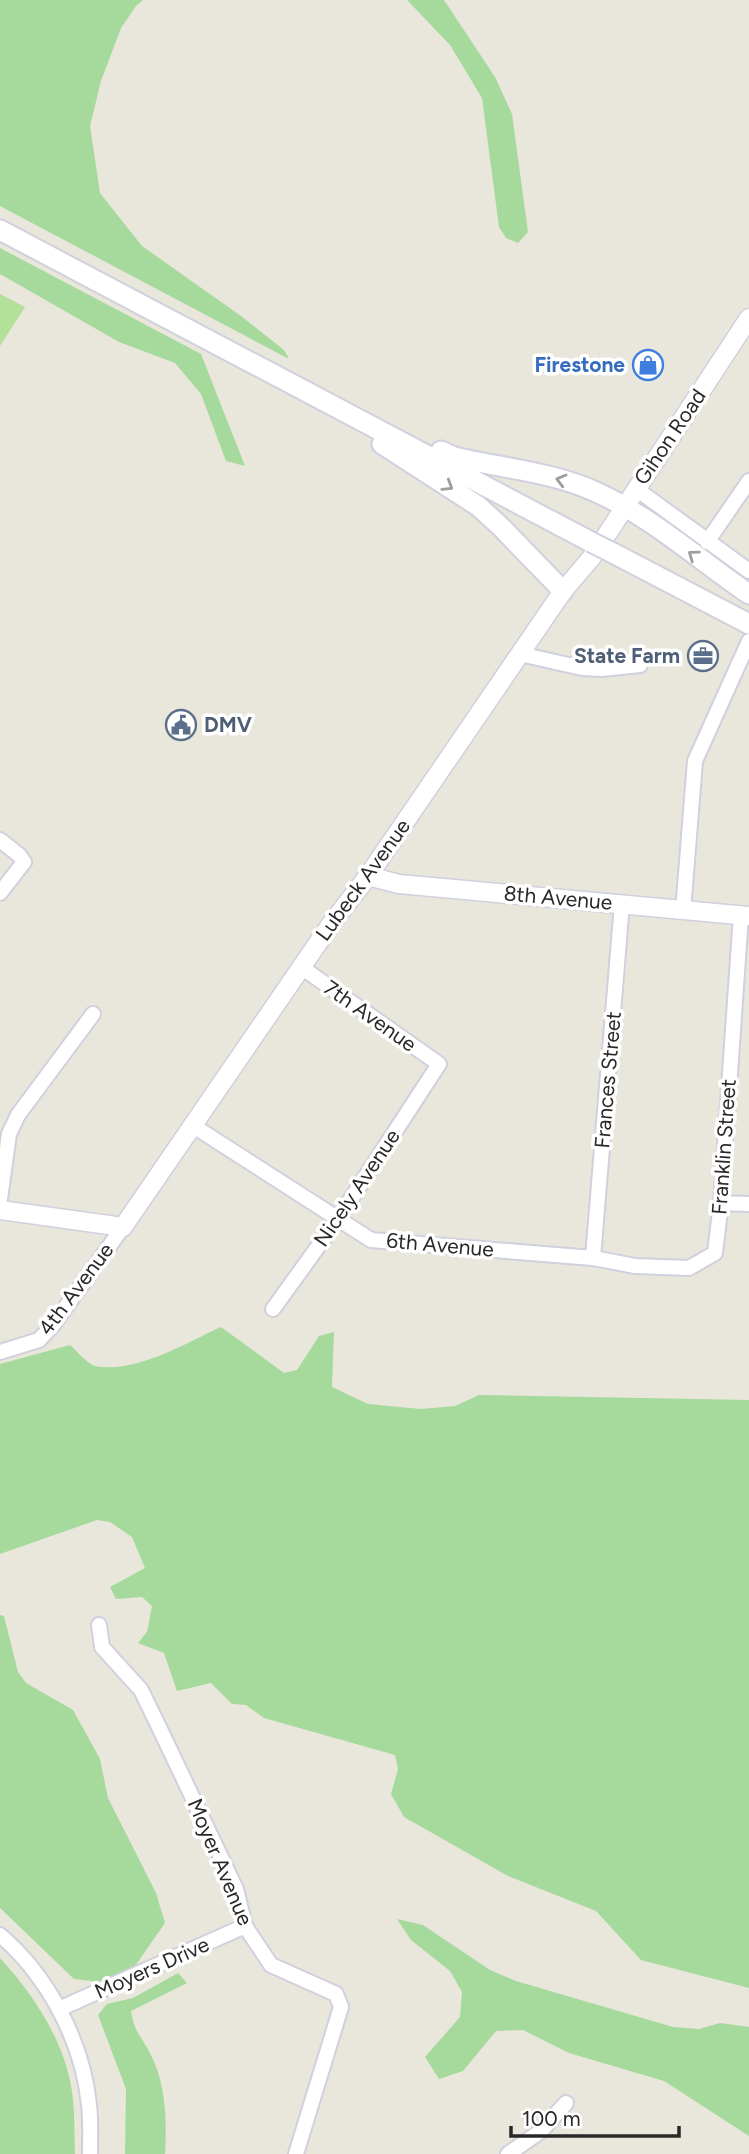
<svg xmlns="http://www.w3.org/2000/svg" width="749" height="2154" font-family="Figtree,sans-serif">
	<style>
		.green { fill: #a5da9c }
		.pitch { fill: #b4e199 }
		.lines { fill: none; stroke-linecap: round; stroke-linejoin: round }
		.minor-casing { stroke: #d0d0df; stroke-width: 18 }
		.tertiary-casing { stroke: #d0d0df; stroke-width: 21 }
		.secondary-casing { stroke: #d0d0df; stroke-width: 23 }
		.minor { stroke: #fff; stroke-width: 14 }
		.tertiary { stroke: #fff; stroke-width: 18 }
		.secondary { stroke: #fff; stroke-width: 19 }
		.secondary-bridge-casing { stroke: #d0d0df; stroke-width: 23; stroke-linecap: butt }
		.secondary-bridge { stroke: #fff; stroke-width: 19 }
		.oneway { stroke: #9e9e9e }
		.labels { text-anchor: middle; stroke-width: 7; stroke-linejoin: round; paint-order: stroke }
		.shop-label { font-size: 21px; font-weight: bold; fill: #366cbe; stroke: #fff; text-anchor: end }
		.street-label { font-size: 21px; fill: #282828; stroke: #fff }
		.service-label { font-size: 21px; font-weight: bold; fill: #4e5e75; stroke: #fff; text-anchor: end }
	</style>
	<rect width="100%" height="100%" fill="#e9e6db"/>
	<path class="green" d="M0,0H143L136,6L121,28L101,81L90,126L100,193L142,246L241,316L284,350L289,359L0,206Z
		M407,0H444L495,77L512,114L528,232L518,243L506,238L499,227L482,98L450,45Z
		M0,248L201,354L245,466L226,461L201,394L175,363L119,342L0,274Z
		M221,1327L284,1373L297,1370L319,1336L334,1332L332,1387L368,1404L421,1409L455,1406L479,1395L749,1400V1988L641,1960L596,1911L508,1876L404,1817L391,1794L398,1769L395,1755L264,1718L246,1705L232,1704L211,1683L177,1691L164,1653L138,1643L147,1632L152,1606L142,1597L116,1599L110,1587L145,1568L132,1537L110,1522L97,1520L0,1554V1364L70,1345C77,1351 86,1363 95,1366C135,1374 186,1343 221,1327Z
		M0,1615L4,1616L18,1672L26,1683L73,1710L100,1759L108,1798L156,1893L165,1923L128,1976L100,1982L74,1979L0,1908Z
		M397,1919L423,1925L490,1970L516,1981L673,2027L699,2029L720,2023L749,2027V2136L664,2081L569,2053L523,2030L496,2031L463,2071L439,2079L425,2057L460,2017L462,1992L450,1971L411,1940Z
		M0,1958C35,1996 68,2046 73,2100C75,2118 74,2136 75,2154H0Z
		M178,1973L187,1983L131,2011C134,2031 140,2035 149,2051C166,2083 167,2119 165,2154H125L126,2089L98,2015L107,2004L133,1998Z"/>
	<path class="pitch" d="M0,294L25,307L0,346Z"/>
	<g class="lines">
		<g class="minor-casing">
			<path id="minor" d="M635,488L749,571
				M707,542L749,481
				M520,654L582,668L602,669L640,665
				M0,840L19,855L24,862L0,893
				M683,911L695,761L749,641
				M192,1125L371,1240L593,1258L635,1266L689,1268L715,1253L721,1203L741,915
				M0,1199L9,1134L18,1115L93,1014
				M721,1203L749,1204
				M593,1258L622,903
				M273,1309L338,1219L439,1064L301,967
				M0,1352L39,1340L53,1325L123,1227
				M99,1625L102,1647L141,1690L159,1727L236,1889L245,1926L271,1965L336,1994L341,2007L296,2154
				M0,1935C48,1976 83,2042 89,2105C91,2121 90,2138 90,2154
				M59,2009L245,1926
				M508,2154L541,2131L566,2103"/>
		</g>
		<g class="tertiary-casing">
			<path id="tertiary" d="M368,876L399,884L749,916
				M0,1210L123,1227L331,924L368,876L563,591L592,557L749,318"/>
		</g>
		<g class="secondary-casing">
			<path id="secondary" d="M0,230L591,542
				M382,444L478,506L500,526L563,591
				M441,451L454,457C501,468 553,472 596,492C652,517 699,560 749,594
				M613,553L749,624"/>
		</g>
		<use href="#minor" class="minor"/>
		<use href="#tertiary" class="tertiary"/>
		<use href="#secondary" class="secondary"/>
		<g class="secondary-bridge-casing">
			<path id="secondary-bridge" d="M591,542L613,553"/>
		</g>
		<use href="#secondary-bridge" class="secondary-bridge"/>
	</g>
	<defs><path id="oneway-chevron" d="M-2-3.5L2.5 0L-2 3.5" fill="none" stroke-width="1.6" stroke-linecap="round" stroke-linejoin="round" transform="scale(1.75)"/></defs>
	<g class="oneway">
		<use href="#oneway-chevron" transform="translate(561 480) rotate(-165)"/>
		<use href="#oneway-chevron" transform="translate(448 486) rotate(32)"/>
		<use href="#oneway-chevron" transform="translate(693 555) rotate(-144)"/>
	</g>
	<defs>
		<g id="shop-ring" transform="scale(1.575)"><circle r="9.5" fill="#fff" stroke="#3f7fe0" stroke-width="1.5"/><path d="M-5-2.5h2.3a2.7 3.5 0 0 1 5.4 0H5L5.5 6h-11ZM-1.5-2.5h3a1.5 2.3 0 0 0-3 0Z" fill="#3f7fe0"/></g>
		<g id="office-ring" transform="scale(1.575)"><circle r="9.5" fill="#fff" stroke="#5c6f8a" stroke-width="1.5"/><path d="M-6-3h4V-5.5h4V-3h4V5H-6ZM-1-4.5V-3h2v-1.5ZM-6 0V1H6V0Z" fill="#5c6f8a"/></g>
		<g id="civic-ring" transform="scale(1.575)"><circle r="9.5" fill="#fff" stroke="#5c6f8a" stroke-width="1.5"/><path d="M-.6-6.5H3V-4.5H.6V-3L4-1V1h2V6H-6V1h2V-1L-.6-3ZM-1.2 2.5V6h2.4V2.5Z" fill="#5c6f8a"/></g>
	</defs>
	<g fill-rule="evenodd">
		<use href="#shop-ring" x="648" y="365"/>
		<use href="#office-ring" x="703" y="656"/>
		<use href="#civic-ring" x="181" y="725"/>
	</g>
	<g class="labels">
		<g class="shop-label">
			<text x="625" y="372">Firestone</text>
		</g>
		<g class="street-label">
			<text transform="translate(670 437) rotate(-56)" y="7">Gihon Road</text>
			<text transform="translate(363 880) rotate(-54)" y="7">Lubeck Avenue</text>
			<text transform="translate(558 898) rotate(5)" y="7">8th Avenue</text>
			<text transform="translate(370 1016) rotate(35)" y="7">7th Avenue</text>
			<text transform="translate(608 1080) rotate(-85)" y="7">Frances Street</text>
			<text transform="translate(724 1147) rotate(-86)" y="7">Franklin Street</text>
			<text transform="translate(357 1188) rotate(-56)" y="7">Nicely Avenue</text>
			<text transform="translate(440 1245) rotate(5)" y="7">6th Avenue</text>
			<text transform="translate(76 1289) rotate(-53)" y="7">4th Avenue</text>
			<text transform="translate(220 1862) rotate(67)" y="7">Moyer Avenue</text>
			<text transform="translate(152 1968) rotate(-24)" y="7">Moyers Drive</text>
		</g>
		<g class="service-label">
			<text x="680" y="663">State Farm</text>
			<text x="204" y="732" text-anchor="start">DMV</text>
		</g>
	</g>
	<path d="M511 2126v10h168v-10" fill="none" stroke="#282828" stroke-width="3.5"/>
	<text x="522" y="2126" font-size="21" fill="#282828" stroke="#ffffff" stroke-width="5" paint-order="stroke">100 m</text>
</svg>
